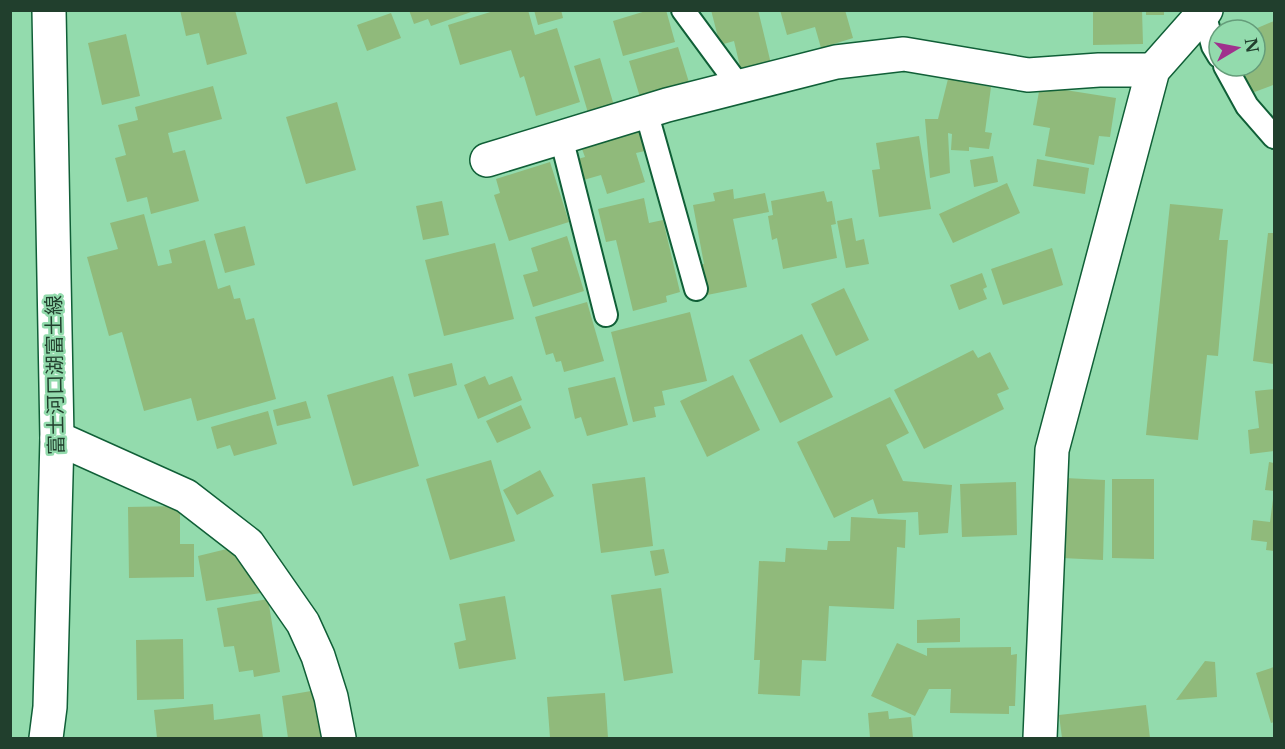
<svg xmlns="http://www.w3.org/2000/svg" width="1285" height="749" font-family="'Libre Baskerville','Noto Sans JP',serif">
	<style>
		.building { fill: #90ba7b }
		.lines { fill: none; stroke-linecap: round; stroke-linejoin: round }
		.service-casing { stroke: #105f37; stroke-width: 26 }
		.minor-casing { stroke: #105f37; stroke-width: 36 }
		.tertiary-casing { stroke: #105f37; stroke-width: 36 }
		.secondary-casing { stroke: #105f37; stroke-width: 36 }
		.service { stroke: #fff; stroke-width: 22 }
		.minor { stroke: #fff; stroke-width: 33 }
		.tertiary { stroke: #fff; stroke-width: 33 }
		.secondary { stroke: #fff; stroke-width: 33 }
		.labels { text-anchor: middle; stroke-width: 5; stroke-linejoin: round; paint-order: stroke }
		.street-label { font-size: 20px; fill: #213f2d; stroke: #93dbad }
	</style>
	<rect width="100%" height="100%" fill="#93dbad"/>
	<path class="building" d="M180,10H235L247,54L207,65L199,33L186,36Z
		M409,10H474V11L431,26L428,19L414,24Z
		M497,10H528L535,35L557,28L580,102L536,116L524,76L520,78L511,50L460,65L448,25Z
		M534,10H561L563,18L538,25Z
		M649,10H666L675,42L623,56L613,21Z
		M711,10H758L772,68L742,75L734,41L720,45Z
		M780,10H845L853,38L821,48L815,27L787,35Z
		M1093,10H1142L1143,44L1093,45Z
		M1146,10H1164V15H1146Z
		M391,13L401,38L367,51L357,25Z
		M1274,21V77L1273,85L1249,94L1235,66H1255V29Z
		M126,34L140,96L102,105L88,43Z
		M678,47L692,92L643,107L629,61Z
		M600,58L615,109L589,116L574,66Z
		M948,79L991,87L985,132L992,133L989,149L969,147V151L951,150L952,134L948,133L950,173L930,178L925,119H938Z
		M213,86L222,119L168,133L173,153L185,150L199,201L151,214L147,197L127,202L115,158L126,155L118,125L138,120L135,107Z
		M1040,86L1116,98L1110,137L1099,136L1094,165L1045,156L1050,128L1033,125Z
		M337,102L356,170L306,184L286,117Z
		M639,132L645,151L636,153L645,182L607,194L601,175L580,181L574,160L585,157L582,149Z
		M919,136L931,209L879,217L872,170L880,169L876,143Z
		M993,156L998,182L974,187L970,160Z
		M1037,159L1089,168L1085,194L1033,186Z
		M550,162L569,222L509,241L494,195L500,193L496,179Z
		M1007,183L1020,213L953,243L939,214Z
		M733,189L734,199L765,193L769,212L733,219L747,287L702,296L696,265L704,264L693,205L715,201L713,193Z
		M824,191L827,202L832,201L836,224L831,225L837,258L783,269L777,238L772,240L768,216L773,215L771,201Z
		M644,198L649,223L663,220L680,292L666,296L667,302L633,311L616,240L606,242L598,209Z
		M442,201L449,235L423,240L416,206Z
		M1170,204L1223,209L1219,240H1228L1218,356L1207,355L1198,440L1146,435Z
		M144,214L158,266L172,263L169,250L205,240L218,289L230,285L234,299L240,298L246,320L254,318L276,399L197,421L191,398L144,411L122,332L109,336L87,257L118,249L110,223Z
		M852,218L856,241L864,239L869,264L846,268L837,221Z
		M245,226L255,265L225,273L214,234Z
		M1268,233H1274V364L1253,361Z
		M567,236L584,291L533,307L523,275L538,271L531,248Z
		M495,243L514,319L444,336L425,260Z
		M1052,248L1063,285L1003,305L991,269Z
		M982,273L987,287L983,289L987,299L959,310L950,285Z
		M844,288L869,340L836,356L811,304Z
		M587,302L604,361L564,372L561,361L556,362L553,353L546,355L535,317Z
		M690,312L707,381L662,391L665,405L654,407L656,417L633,422L611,332Z
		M802,334L833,397L780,423L749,360Z
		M973,350L978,358L990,352L1009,389L997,394L1004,409L924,449L894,390Z
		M452,363L457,385L414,397L408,374Z
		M733,375L760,430L707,457L680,401Z
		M393,376L419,466L353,486L327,395Z
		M485,376L489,385L512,376L522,400L478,419L464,385Z
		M615,377L628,425L587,436L581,417L575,419L568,388Z
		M1274,389V451L1250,454L1248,430L1259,428L1255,391Z
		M890,397L909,433L886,445L903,481L952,485L948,533L919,535L918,512L878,514L873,499L834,518L797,442Z
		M306,401L311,418L277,426L273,410Z
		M521,405L531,428L497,443L486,421Z
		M268,411L277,444L234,456L230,445L217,449L211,427Z
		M491,460L515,541L450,560L426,479Z
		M1269,462L1274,463V491L1265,490Z
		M540,470L554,496L517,515L503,490Z
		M645,477L653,546L601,553L592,484Z
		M1065,478L1105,480L1103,560L1062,558Z
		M1112,479H1154V559L1112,558Z
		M1016,482L1017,535L962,537L960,484Z
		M1273,499H1274V551L1266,550L1267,542L1251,540L1253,520L1270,522Z
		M180,506V544H194V577L129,578L128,507Z
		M851,517L906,520L905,548L897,547L894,609L829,606L826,661L802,660L800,696L758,694L760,660H754L759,561L785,562L786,548L827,550L828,541H850Z
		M231,548L261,593L206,601L198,556Z
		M664,549L669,573L655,576L650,551Z
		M661,588L673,673L624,681L611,595Z
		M505,596L516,659L459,669L454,643L466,640L459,604Z
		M268,599L280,672L254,677L253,670L239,672L234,646L224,647L217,608Z
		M960,618V642L917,643V620Z
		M183,639L184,699L137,700L136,640Z
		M897,643L927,656V648L1011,647V655L1017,654L1015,706H1009V714L950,713L951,689H929L915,716L871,696Z
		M1205,661L1215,662L1217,697L1176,700Z
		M1274,667V722L1271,723L1256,673Z
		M317,690L324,738H288L282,696Z
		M605,693L608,738H550L547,697Z
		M213,704L214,720L260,714L263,738H157L154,710Z
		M1146,705L1150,738H1062L1059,715Z
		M888,711L889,719L911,717L913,738H870L868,713Z"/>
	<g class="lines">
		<g class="service-casing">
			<path id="service" d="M683,10L739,86
				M1204,13L1213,46L1219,56
				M1225,66L1247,106L1274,137
				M646,111L696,289
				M561,137L606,315"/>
		</g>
		<g class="minor-casing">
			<path id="minor" d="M487,160L667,105L836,62L904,54L1028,75L1099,70H1153
				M57,438L186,496L248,544L303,623L318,656L331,697L339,738"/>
		</g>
		<g class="tertiary-casing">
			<path id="tertiary" d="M1040,738L1052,450L1153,70L1206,10"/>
		</g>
		<g class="secondary-casing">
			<path id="secondary" d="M46,738L50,707L57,438L49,10"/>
		</g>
		<use href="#service" class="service"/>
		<use href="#minor" class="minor"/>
		<use href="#tertiary" class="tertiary"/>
		<use href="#secondary" class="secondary"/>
	</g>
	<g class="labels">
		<g class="street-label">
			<text transform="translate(55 375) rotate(-91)" y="7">富士河口湖富士線</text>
		</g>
	</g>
	<rect width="1285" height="749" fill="none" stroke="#213f2d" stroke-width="24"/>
	<g transform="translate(1237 48) rotate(80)"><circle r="28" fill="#93dbad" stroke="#659d7a" stroke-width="1.5"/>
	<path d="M0-4.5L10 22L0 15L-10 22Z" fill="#a0308d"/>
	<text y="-9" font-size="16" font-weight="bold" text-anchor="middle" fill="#213f2d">N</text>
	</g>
</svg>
